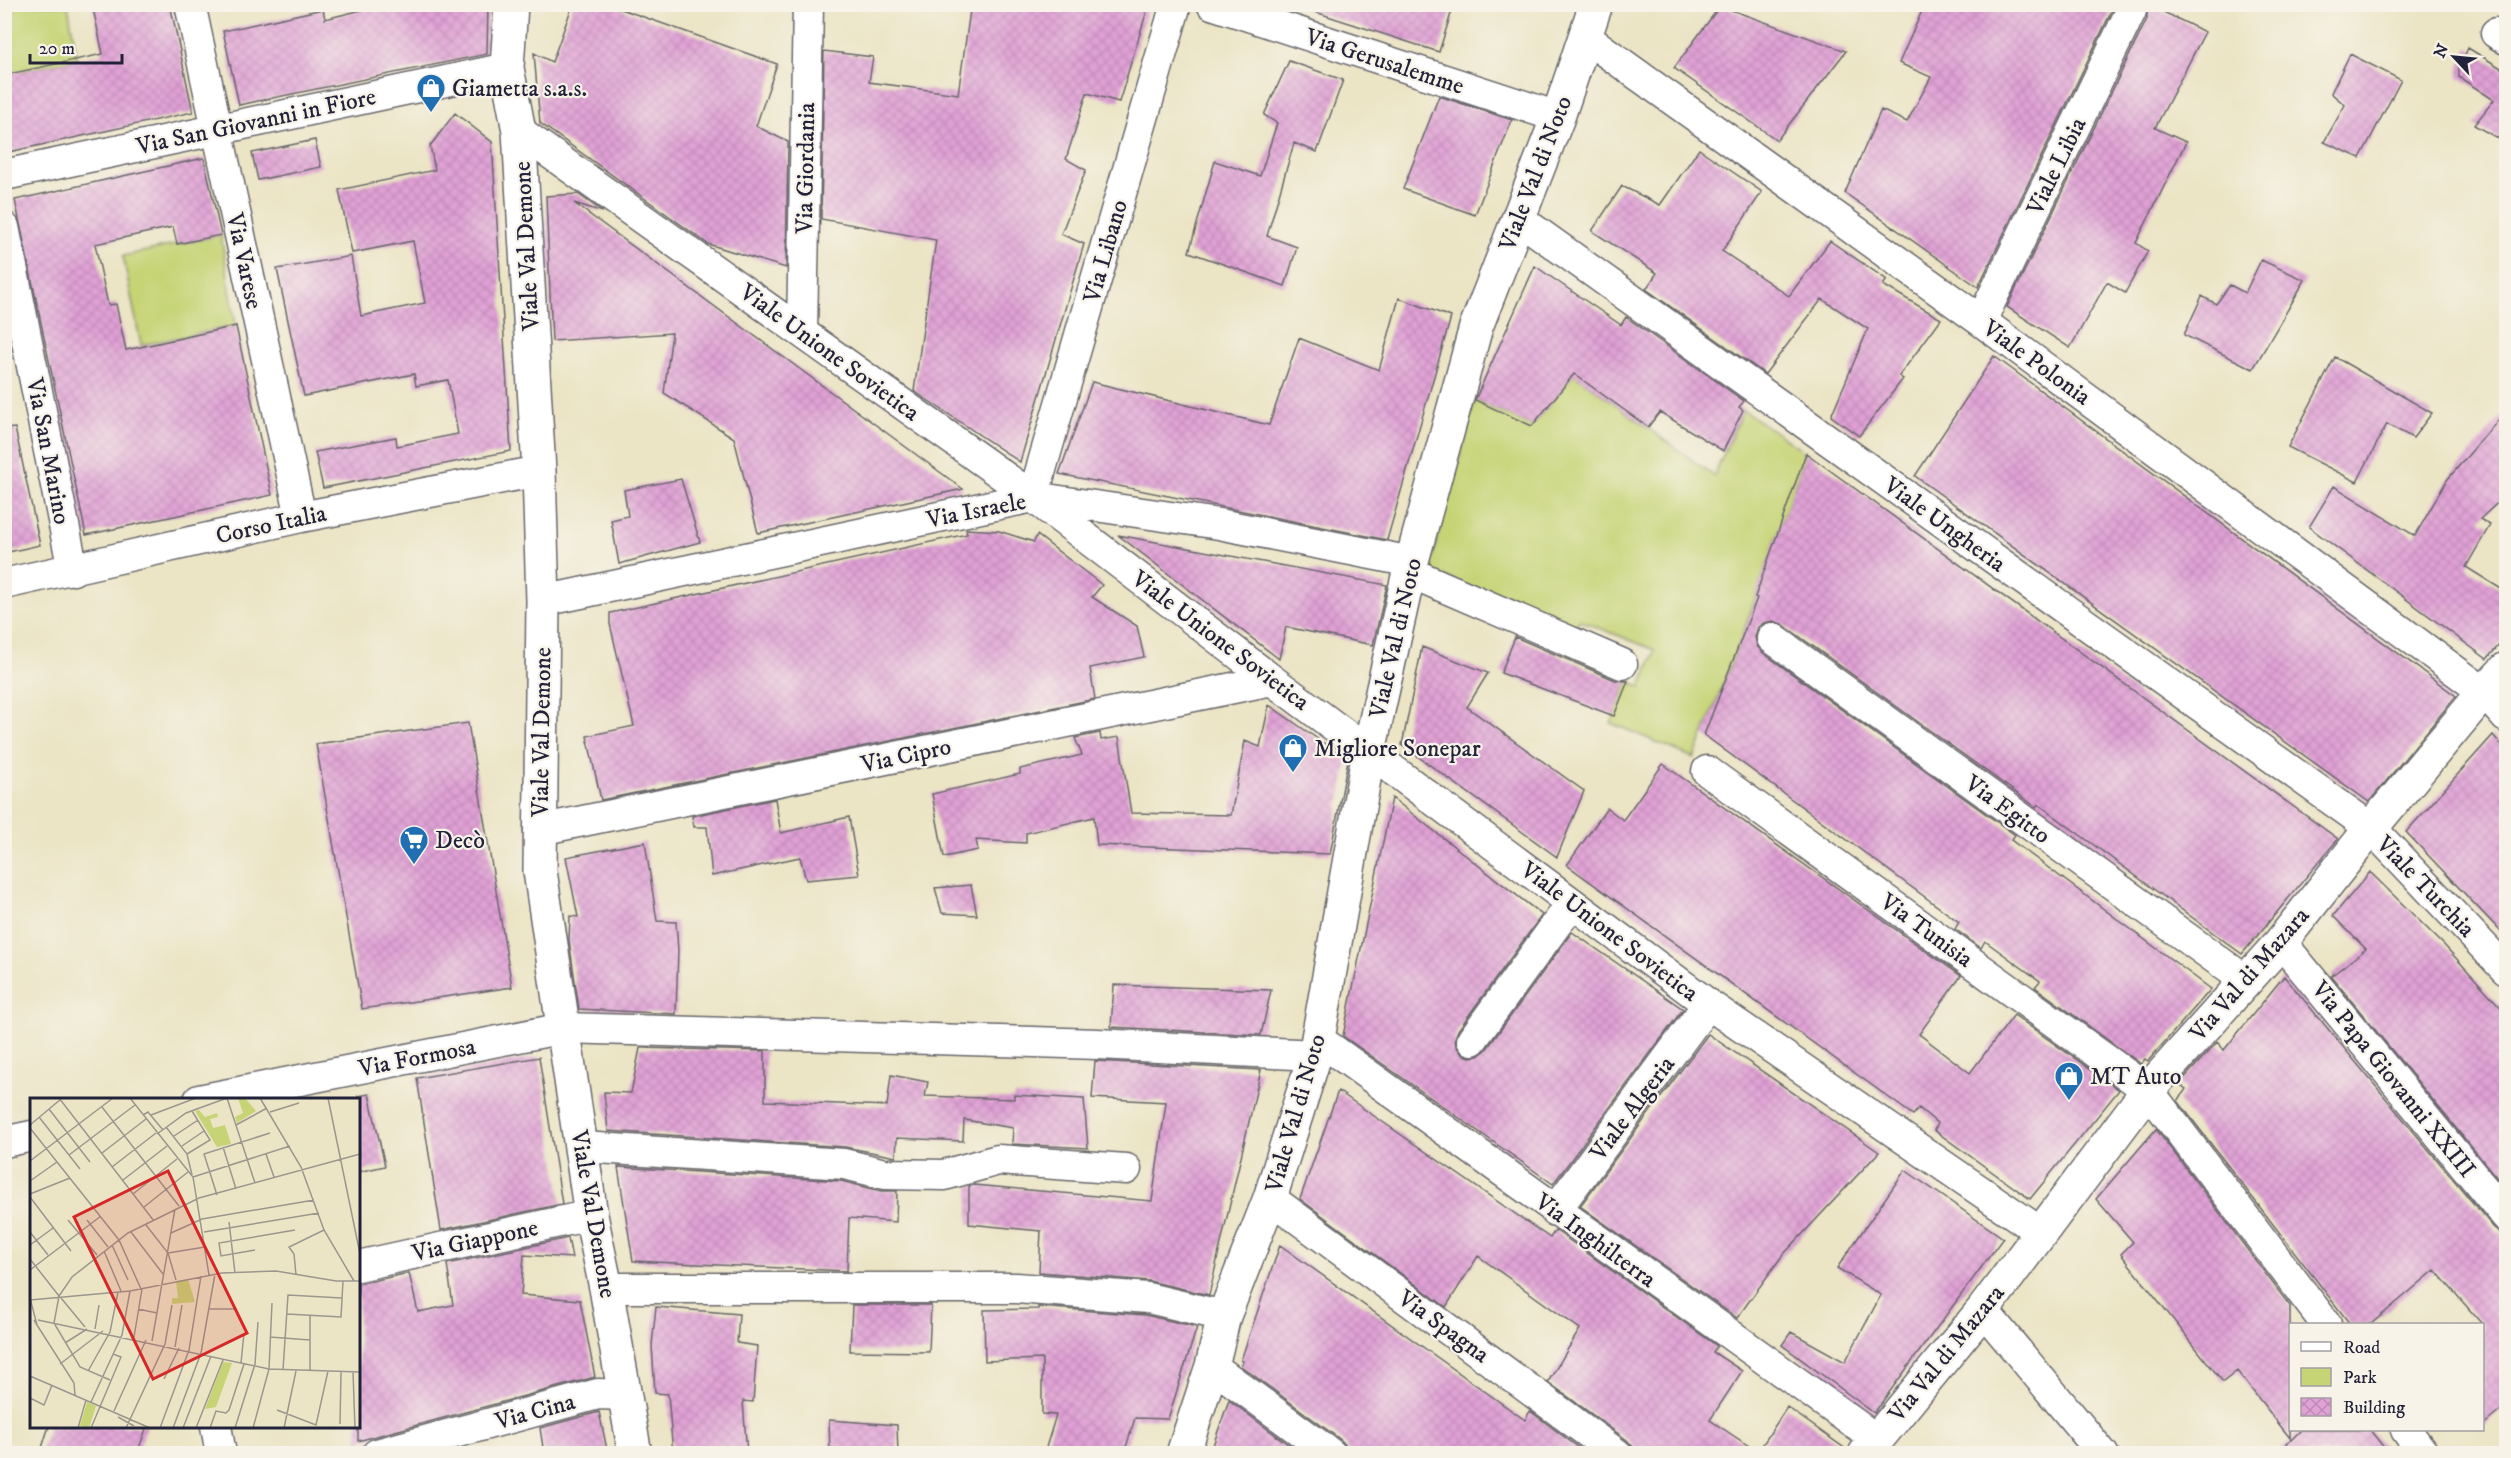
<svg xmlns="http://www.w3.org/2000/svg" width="2511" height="1458" font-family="'IM FELL DW Pica',serif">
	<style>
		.green { fill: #c6d476; stroke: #747b58; stroke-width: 1.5 }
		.building { fill: url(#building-cross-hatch) }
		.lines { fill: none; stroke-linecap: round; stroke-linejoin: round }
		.minor-casing { stroke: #68666b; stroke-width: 33 }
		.tertiary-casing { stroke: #68666b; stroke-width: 36 }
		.minor { stroke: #fff; stroke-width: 30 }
		.tertiary { stroke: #fff; stroke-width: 33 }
		.labels { text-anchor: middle; stroke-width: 4.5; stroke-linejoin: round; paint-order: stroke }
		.street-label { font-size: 24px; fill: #22223b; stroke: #f7f3e8 }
		.poi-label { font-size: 24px; fill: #22223b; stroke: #f7f3e8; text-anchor: start }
		.inset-road { fill: none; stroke: #9b968e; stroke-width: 1.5 }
		.view { fill: #d62828; fill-opacity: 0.15; stroke: #d62828; stroke-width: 3 }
		.inset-edge { fill: none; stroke: #22223b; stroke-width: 3 }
	</style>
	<defs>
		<pattern id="building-cross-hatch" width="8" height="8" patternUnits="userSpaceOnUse" patternTransform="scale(1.5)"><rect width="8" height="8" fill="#e0a1d5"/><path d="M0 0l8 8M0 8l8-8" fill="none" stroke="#c08ab8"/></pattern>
	</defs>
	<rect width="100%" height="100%" fill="#f7f3e8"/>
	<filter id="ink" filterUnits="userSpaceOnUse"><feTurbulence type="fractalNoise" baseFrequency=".0167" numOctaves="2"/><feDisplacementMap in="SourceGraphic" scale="12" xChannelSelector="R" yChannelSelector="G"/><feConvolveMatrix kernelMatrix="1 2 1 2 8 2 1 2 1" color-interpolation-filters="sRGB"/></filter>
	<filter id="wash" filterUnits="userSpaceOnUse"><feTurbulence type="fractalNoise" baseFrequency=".008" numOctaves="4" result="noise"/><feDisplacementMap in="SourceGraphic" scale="24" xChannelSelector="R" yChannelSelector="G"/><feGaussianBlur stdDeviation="1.35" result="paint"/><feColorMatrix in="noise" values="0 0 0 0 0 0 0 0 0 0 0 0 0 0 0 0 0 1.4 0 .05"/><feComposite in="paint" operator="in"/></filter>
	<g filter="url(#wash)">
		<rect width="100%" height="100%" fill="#ebe4c5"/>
		<path class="green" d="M4,5H68L77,59L5,75Z
			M221,235L236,326L141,345L123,256Z
			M1574,374L1714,476L1743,410L1806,453L1741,639L1694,758L1611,723L1628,681L1641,687L1655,650L1579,620L1572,634L1429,570L1475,400L1532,426Z"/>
		<g id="blocks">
			<path class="building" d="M92,4H170L193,112L4,153V75L103,54Z
				M386,4H488L487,54L239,105L223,31L323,9L325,19Z
				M573,4H607L777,64L756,126L788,142L786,268L708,244L540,123L534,53L552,62Z
				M971,4H1149L1119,102L1087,93L1066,159L1086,170L1061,234L1084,244L1020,462L914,391L936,240L821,219L824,51L873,57L869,82L958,94Z
				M1310,4H1454L1439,52L1309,10Z
				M1925,4H2115L1978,287L1845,193L1881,110L1907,122L1931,77L1899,63Z
				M2147,4L2205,32L2155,128L2186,142L2136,243L2148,251L2125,293L2107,282L2070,348L2007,307L2147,19Z
				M1720,6L1846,51L1777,140L1674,68Z
				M2468,48L2506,71V143L2474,125L2494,100L2459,77V68Z
				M2350,54L2401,80L2360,158L2324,142L2345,105L2331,93Z
				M1289,61L1343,80L1317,152L1294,143L1267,236L1297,247L1285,286L1189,252L1215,161L1260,176L1277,123L1264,115Z
				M1439,96L1512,120L1475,215L1403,189Z
				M455,113L492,142L511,451L323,488L315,452L396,437L397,446L458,434L448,380L416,386L414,374L304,396L277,269L351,256L361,316L425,303L413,241L352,253L339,190L435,170L430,146Z
				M315,140L321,167L258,180L252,153Z
				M1699,149L1762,192L1722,251L1789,296L1830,241L1887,280L1883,285L1941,319L1899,376L1903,379L1859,436L1831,416L1868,329L1822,299L1765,374L1646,289L1657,273L1592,231L1622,186L1660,205Z
				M204,158L221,235L177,244L173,227L95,244L108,305L116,304L126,350L236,326L272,495L86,535L15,200Z
				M578,194L603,212L574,203L963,489L758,533L734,438L664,393L672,333L552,341L546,196Z
				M2261,260L2305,280L2253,369L2184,335L2202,296L2216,304L2230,285L2245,293Z
				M1535,266L1621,325L1626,317L1744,401L1739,407L1743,410L1723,451L1660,412L1648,427L1574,374L1532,426L1475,400Z
				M1399,298L1451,317L1387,540L1059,474L1092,382L1269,425L1299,338L1379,370Z
				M1994,356L2456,696L2369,802L1915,476Z
				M2335,357L2432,413L2413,438L2387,424L2357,482L2288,447Z
				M2506,411V495L2480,519L2490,525L2466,567L2506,592V637L2487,659L2309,527L2334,486L2415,536L2447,480Z
				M15,428L40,545L4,553V429Z
				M1806,453L2338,839L2242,954L2038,804L2036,807L1782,624L1773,621L1764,623L1758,627L1755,637L1757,646L1762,652L2015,835L2011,840L2211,989L2148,1061L2145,1059L2141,1064L2035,987L2040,981L1985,941L1981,948L1955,929L1959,922L1704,735L1757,598L1755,597Z
				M681,479L700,542L619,564L611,520L628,516L624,490Z
				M966,529L999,531L1034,542L1037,535L1102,585L1092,597L1137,626L1144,657L1090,668L1095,699L601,800L587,736L634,726L610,624V613L967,534Z
				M1118,535L1387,585L1373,645L1286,627L1279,659Z
				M1515,637L1615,680L1628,681L1614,716L1501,673Z
				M1422,647L1488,673L1467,707L1584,791L1557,857L1402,745Z
				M1269,705L1348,760L1330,854L1097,845L1094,817L1026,833V843L976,840L978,850L944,857L932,794L1020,774V769L1082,755L1075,738L1100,733L1101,740L1119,737L1131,813L1231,815L1245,741L1260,747Z
				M468,723L512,987L362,1009L316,744Z
				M2493,735L2506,750V937L2406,832Z
				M1663,764L1961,976L1919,1034L1970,1073L2014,1015L2119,1090L2030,1199L1934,1130L1938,1124L1919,1108L1913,1115L1567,865L1607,808L1623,820Z
				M1392,798L1542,915L1458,1030L1455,1038L1456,1046L1462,1054L1470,1057L1478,1056L1486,1050L1572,932L1683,1009L1553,1184L1343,1036Z
				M775,799L781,833L849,817L859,875L806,880L800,857L712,876L707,827H694L692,816Z
				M645,842L657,921L676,922L678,950L676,1014L579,1009L569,940L570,916L578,917L566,857Z
				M2370,872L2444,945L2506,1013V1189L2331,976L2366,949L2333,916Z
				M971,885L977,915L942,913L935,888Z
				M2284,976L2493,1227L2499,1232L2506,1233V1406L2482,1426V1324L2435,1270L2371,1324H2350L2178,1101L2186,1089L2179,1084L2217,1042L2224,1050Z
				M1114,985L1271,990L1261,1035L1111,1027Z
				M1708,1034L1879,1152L1782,1256L1737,1318L1580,1206Z
				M640,1048L765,1051V1101L887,1106L891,1075L928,1082L925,1096L1014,1099V1095L1084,1099L1088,1148L1012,1144L1013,1128L964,1120L963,1141L897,1138L896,1157L845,1147L608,1131L604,1092L631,1093Z
				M539,1057L562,1204L441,1230L417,1078Z
				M1095,1061L1261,1070L1209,1295L1149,1281L1039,1272L1041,1231L969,1224V1186L974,1185L1152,1201L1166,1102L1092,1098Z
				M1338,1091L1550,1238L1555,1230L1717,1346L1713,1352L1742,1371L1710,1420L1758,1452L1787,1407L1847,1450V1454H1634L1633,1447L1627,1440L1548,1382L1580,1329L1478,1256L1446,1307L1300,1199Z
				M369,1094L385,1166L358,1172V1096Z
				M2156,1129L2290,1306V1438L2237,1371L2223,1382L2121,1254L2133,1242L2096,1199Z
				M618,1167L841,1181L881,1191H897L896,1222L849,1218L847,1271L633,1261Z
				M1905,1170L2003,1238L1874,1413L1782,1345L1791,1332L1845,1362L1881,1295L1837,1268Z
				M568,1238L572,1258L524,1255L521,1295L580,1300L595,1377L358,1441V1284L409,1273L418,1312L453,1305L447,1264Z
				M1280,1245L1525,1420L1530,1411L1587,1454H1348L1347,1447L1341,1440L1241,1366L1243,1361L1241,1360Z
				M852,1305H931L929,1352L850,1351Z
				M656,1307L739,1314L737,1343L757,1346L753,1402L743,1401L747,1454H673L668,1394L655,1393L652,1345Z
				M1038,1307L1145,1315L1197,1327L1168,1419L1135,1418L1124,1454H1044L1056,1415L1042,1414V1359L985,1361L984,1310L1038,1309Z
				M1229,1400L1301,1454H1210Z
				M599,1412L608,1454H544L540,1428Z
				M829,1420L897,1425L898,1454H830Z
				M49,1426H147L137,1454H40Z
				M2301,1430H2370L2389,1454H2277Z"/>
		</g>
	</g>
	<g filter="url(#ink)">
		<use href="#blocks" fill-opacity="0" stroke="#68666b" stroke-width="1.5"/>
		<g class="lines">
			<g class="minor-casing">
				<path id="minor" d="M190,4L301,517
					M1212,4L1558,117
					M2496,33L2506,39
					M1585,37L1981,321L2484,692L2506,717
					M519,131L1033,497L1272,680L1708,1004L2040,1232
					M4,175L507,68
					M1519,219L2371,828L2506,970
					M4,227L73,570
					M1981,321L2131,11
					M802,332L808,4
					M1033,497L1176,4
					M1409,572L1622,664
					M4,584L301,517L539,471
					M543,601L1033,497L1219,524L1412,562
					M1772,638L2245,980
					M1707,771L2148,1090L2326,1324
					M539,830L1272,680
					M2281,942L2506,1216
					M1318,1039L1876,1439
					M1472,1040L1572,903
					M199,1100L564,1028L1098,1044L1315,1055
					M4,1142L32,1136
					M582,1147L844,1164L885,1174L944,1175L998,1160L1126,1169
					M1270,1198L1617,1454
					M1555,1211L1708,1004
					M358,1266L591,1215
					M606,1288H1016L1148,1298L1224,1316
					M1983,1310L2103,1454
					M1212,1366L1331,1454
					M216,1426L221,1454
					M2406,1430L2424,1454
					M377,1454L598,1394L624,1395"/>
			</g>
			<g class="tertiary-casing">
				<path id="tertiary" d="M511,4L507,68L519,131L539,471L543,601L540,871L591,1215L606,1288L635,1454
					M1183,1454L1212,1366L1224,1316L1270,1198L1315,1055L1369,751L1409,572L1476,327L1558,117L1596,4
					M1865,1454L1983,1310L2148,1090L2281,942L2371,828L2484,692L2506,669"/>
			</g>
			<use href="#minor" class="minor"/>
			<use href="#tertiary" class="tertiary"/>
		</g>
	</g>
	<defs>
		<g id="shop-pin" transform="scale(1.5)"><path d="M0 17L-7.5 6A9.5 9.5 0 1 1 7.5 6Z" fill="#1f6fb2" stroke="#f7f3e8"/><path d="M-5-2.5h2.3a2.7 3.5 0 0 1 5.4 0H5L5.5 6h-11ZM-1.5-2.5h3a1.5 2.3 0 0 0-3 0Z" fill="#fff"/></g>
		<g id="supermarket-pin" transform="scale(1.5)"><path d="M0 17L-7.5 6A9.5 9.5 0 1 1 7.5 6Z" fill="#1f6fb2" stroke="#f7f3e8"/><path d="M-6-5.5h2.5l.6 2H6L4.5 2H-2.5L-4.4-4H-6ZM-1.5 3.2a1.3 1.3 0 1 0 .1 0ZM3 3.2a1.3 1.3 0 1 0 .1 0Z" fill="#fff"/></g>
	</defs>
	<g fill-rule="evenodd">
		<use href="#shop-pin" x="431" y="88"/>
		<use href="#shop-pin" x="1293" y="748"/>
		<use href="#supermarket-pin" x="414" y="840"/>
		<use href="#shop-pin" x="2069" y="1076"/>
	</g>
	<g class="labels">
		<g class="street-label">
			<text transform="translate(1385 61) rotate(18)" y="8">Via Gerusalemme</text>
			<text transform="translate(256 121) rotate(-12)" y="8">Via San Giovanni in Fiore</text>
			<text transform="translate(2056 166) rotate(-64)" y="8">Viale Libia</text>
			<text transform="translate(805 168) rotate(-89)" y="8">Via Giordania</text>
			<text transform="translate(1535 173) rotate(-69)" y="8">Viale Val di Noto</text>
			<text transform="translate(526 246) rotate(-93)" y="8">Viale Val Demone</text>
			<text transform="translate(1105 251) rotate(-74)" y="8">Via Libano</text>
			<text transform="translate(245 261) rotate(78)" y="8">Via Varese</text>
			<text transform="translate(830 352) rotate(36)" y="8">Viale Unione Sovietica</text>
			<text transform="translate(2037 362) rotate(36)" y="8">Viale Polonia</text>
			<text transform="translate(49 451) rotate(79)" y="8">Via San Marino</text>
			<text transform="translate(976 510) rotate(-11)" y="8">Via Israele</text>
			<text transform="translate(271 524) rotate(-12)" y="8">Corso Italia</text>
			<text transform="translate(1945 524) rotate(36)" y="8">Viale Ungheria</text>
			<text transform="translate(1395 638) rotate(-77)" y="8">Viale Val di Noto</text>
			<text transform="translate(1221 640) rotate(37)" y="8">Viale Unione Sovietica</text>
			<text transform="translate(541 732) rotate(-89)" y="8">Viale Val Demone</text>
			<text transform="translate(906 755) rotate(-12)" y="8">Via Cipro</text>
			<text transform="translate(2008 809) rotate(36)" y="8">Via Egitto</text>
			<text transform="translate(2426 886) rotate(46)" y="8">Viale Turchia</text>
			<text transform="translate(1927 930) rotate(36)" y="8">Via Tunisia</text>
			<text transform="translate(1610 931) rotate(37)" y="8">Viale Unione Sovietica</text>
			<text transform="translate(2249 974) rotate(-49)" y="8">Via Val di Mazara</text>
			<text transform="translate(417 1057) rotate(-11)" y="8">Via Formosa</text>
			<text transform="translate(2394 1079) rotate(51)" y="8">Via Papa Giovanni XXIII</text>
			<text transform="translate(1632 1108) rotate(-53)" y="8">Viale Algeria</text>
			<text transform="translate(1295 1113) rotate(-74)" y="8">Viale Val di Noto</text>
			<text transform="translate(594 1214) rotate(80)" y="8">Viale Val Demone</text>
			<text transform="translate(475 1240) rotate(-12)" y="8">Via Giappone</text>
			<text transform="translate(1596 1240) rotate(36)" y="8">Via Inghilterra</text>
			<text transform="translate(1444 1326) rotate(36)" y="8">Via Spagna</text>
			<text transform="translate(1946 1353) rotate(-51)" y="8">Via Val di Mazara</text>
			<text transform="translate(535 1411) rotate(-15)" y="8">Via Cina</text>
		</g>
		<g class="poi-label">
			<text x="452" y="96">Giametta s.a.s.</text>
			<text x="1314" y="756">Migliore Sonepar</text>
			<text x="435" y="848">Decò</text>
			<text x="2090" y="1084">MT Auto</text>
		</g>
	</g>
	<g transform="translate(30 1098)">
		<rect width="330" height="330" fill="#ebe4c5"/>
		<path d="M208,0H215L226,13L207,25L205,19L213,15ZM169,12L175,19L187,15L188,19L180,21L183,30L195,27L201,46L187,49L165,13ZM158,181L165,204L142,206V200H148L146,183ZM193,264L202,265L186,309L175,311ZM57,304L66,308L59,330L50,328Z" fill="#c6d476"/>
		<path class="inset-road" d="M29,0L124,123M100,0L163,79L179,177M197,0L225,85M230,0L271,69L294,132L324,183M298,0L330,156M72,9L149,108M19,11L60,64M240,14L269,5M113,17L118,14L133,32M121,17L166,0M9,19L50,71M0,27L31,1M206,27L237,10M136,29L157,56L162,77M0,30L89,142L111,191M127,36L156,15L197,0M144,38L168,22M152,48L174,33M193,49L206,91M72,55L116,21M157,56L180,42L162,13M236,56L244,79M39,57L105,7M0,63L83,0M82,69L126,35M163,79L260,48M93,82L137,48M0,83L27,64M0,96L40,80M103,96L147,61M187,97L174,56L240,35M0,99L41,153M114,109L158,74M38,122L67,157M57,122L78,149M199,124L205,175M116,127L138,155L146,182M0,134L18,157M101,134L133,176M174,134L289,115M141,135L172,121L284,102M0,147L23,130M82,147L98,182M225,152L191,158L189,145L265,132M74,153L91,193M138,155L175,149M0,161L29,198M0,172L71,118M266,177L264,156L259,149L294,132M0,200L7,227L4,222M31,200L55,229M0,202L100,193L192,175L246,173L306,183H330M108,211L127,215M179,211H204M257,216L311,219L313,183M8,222L239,271L330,274M24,225L29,198L42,179L98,135L169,100L330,56M24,225L50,269L80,282M7,227L44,285L45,297M65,231L69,207M104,239L112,191M240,239L280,242M122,243L145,111M35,245L57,231M145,249L152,207M211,265L214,235M30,266L73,233M253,272L258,197L312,200M58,273L80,234L88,194M280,273V217M323,274L325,330M0,278L120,330M134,281L149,250M0,300L14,307L22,287M61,304L92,237L100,193M247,312L286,327L298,273M84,313L116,242M88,319L104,328M310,326L311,274M48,330L56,302M61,330L91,259L83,256M96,330L135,246L142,207M130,330L159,252L171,178M143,330L171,255L185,176M153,330L181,258M166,330L193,262M180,330L186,313L196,315L199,312L214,266M205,330L225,266L228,224M223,330L239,271L242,205M254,330L266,273"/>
		<path class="view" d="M138,73L217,235L123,281L44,119Z"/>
		<rect width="330" height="330" class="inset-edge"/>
	</g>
	<rect width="2511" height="1458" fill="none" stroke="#f7f3e8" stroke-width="24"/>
	<rect x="2289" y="1323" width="195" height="108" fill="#f7f3e8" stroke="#a29fa3" stroke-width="1.5"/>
	<rect x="2301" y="1342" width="30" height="9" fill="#ffffff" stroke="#a29fa3" stroke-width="1.5"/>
	<text x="2343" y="1353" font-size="18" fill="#22223b">Road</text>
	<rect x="2301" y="1368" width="30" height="18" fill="#c6d476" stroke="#a29fa3" stroke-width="1.5"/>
	<text x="2343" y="1383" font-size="18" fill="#22223b">Park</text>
	<rect x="2301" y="1398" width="30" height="18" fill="url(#building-cross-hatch)" stroke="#a29fa3" stroke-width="1.5"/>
	<text x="2343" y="1413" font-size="18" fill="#22223b">Building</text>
	<g transform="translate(2454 57) rotate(296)" stroke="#f7f3e8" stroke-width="4.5" paint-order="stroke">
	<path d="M0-4.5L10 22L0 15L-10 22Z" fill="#22223b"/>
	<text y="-9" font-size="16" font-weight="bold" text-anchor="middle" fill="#22223b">N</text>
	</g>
	<path d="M30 54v9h92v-9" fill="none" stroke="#22223b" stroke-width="3"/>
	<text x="39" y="54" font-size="18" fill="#22223b" stroke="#f7f3e8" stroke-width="4.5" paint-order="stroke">20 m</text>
</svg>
